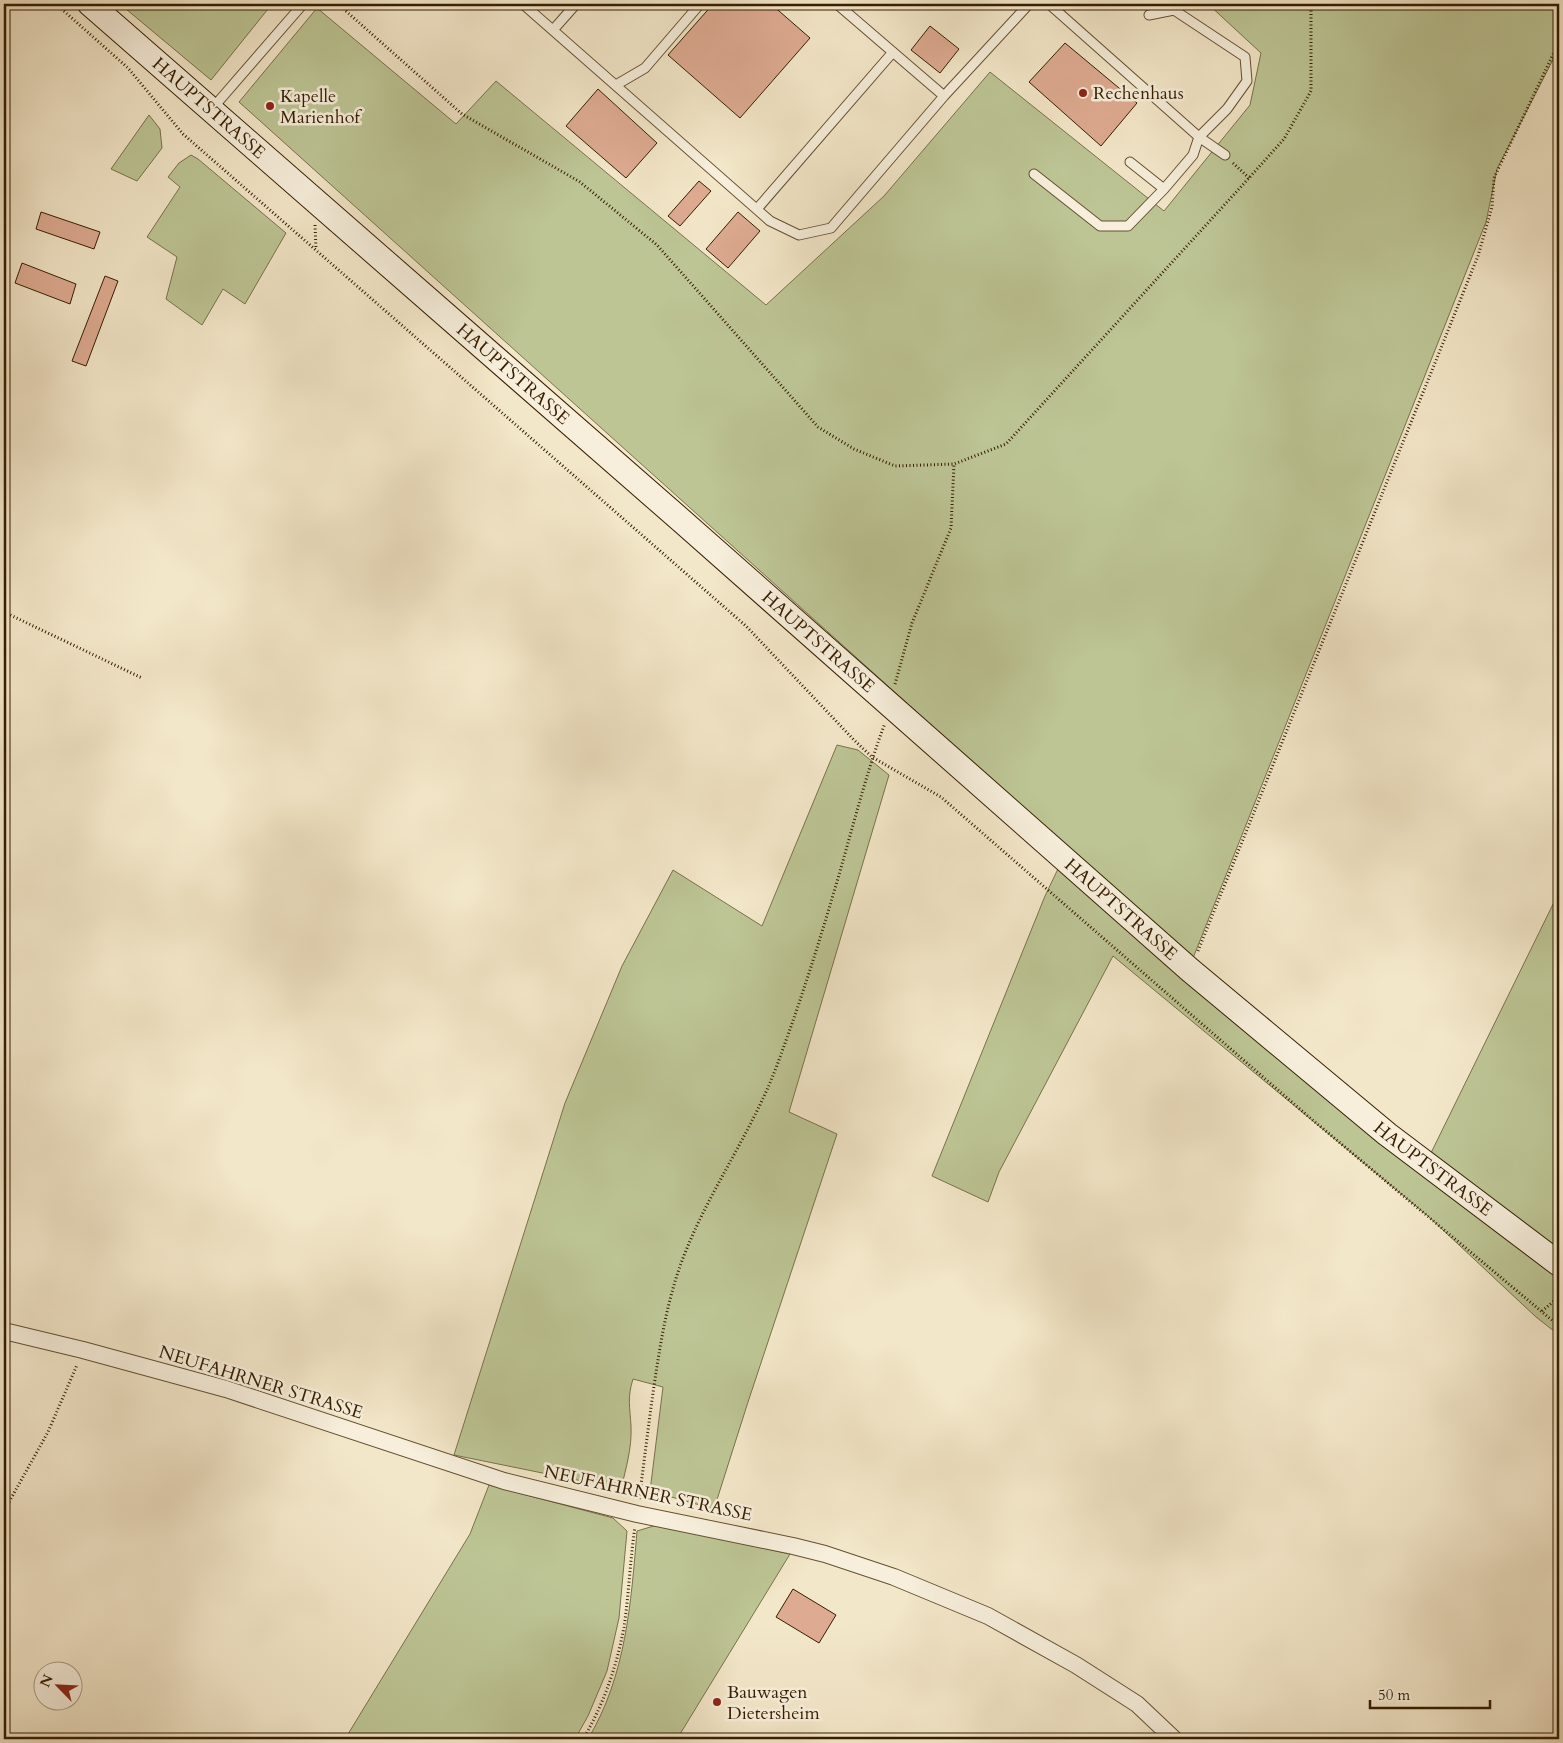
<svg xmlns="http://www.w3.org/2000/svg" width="1563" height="1743" font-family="Cardo,serif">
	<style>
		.green { fill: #bdc595; stroke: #7a714a }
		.building { fill: #deab92; stroke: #361d00 }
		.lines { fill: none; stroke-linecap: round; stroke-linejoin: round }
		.lane-casing { stroke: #655032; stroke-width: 11 }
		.street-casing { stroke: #655032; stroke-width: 18 }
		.secondary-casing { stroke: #361d00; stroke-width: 26 }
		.path { stroke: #361d00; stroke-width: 3; stroke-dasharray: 1 2.5; stroke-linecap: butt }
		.lane { stroke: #f7efdc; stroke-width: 9 }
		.street { stroke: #f7efdc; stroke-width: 16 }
		.secondary { stroke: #f7efdc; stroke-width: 24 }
		.poi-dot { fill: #8f2418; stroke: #f7efdc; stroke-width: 2 }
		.labels { text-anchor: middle; stroke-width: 5; stroke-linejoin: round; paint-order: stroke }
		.poi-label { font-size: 18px; fill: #361d00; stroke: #f7efdc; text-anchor: start }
		.street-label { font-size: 18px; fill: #361d00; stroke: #f7efdc }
	</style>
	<rect width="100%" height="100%" fill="#f3e7c9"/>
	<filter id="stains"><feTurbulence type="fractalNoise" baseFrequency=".004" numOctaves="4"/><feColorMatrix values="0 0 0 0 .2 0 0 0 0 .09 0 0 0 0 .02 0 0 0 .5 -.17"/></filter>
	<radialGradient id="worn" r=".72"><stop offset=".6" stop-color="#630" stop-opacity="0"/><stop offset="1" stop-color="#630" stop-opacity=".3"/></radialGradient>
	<path class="green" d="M120,4H272L211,80Z
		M1208,4H1559V48L1497,169L1486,222L1193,958L1429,1157L1559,892V1335L1536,1317L1428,1216L1113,956L999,1172L988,1202L932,1176L1045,896L1068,848L239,102L317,8L456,124L496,81L766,305L884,196L990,72L1164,211L1250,105L1261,53Z
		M149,115L160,129L162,148L137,181L111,169Z
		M191,155L198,159L286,233L245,304L223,289L202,325L166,299L177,257L147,237L180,187L168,177L179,163Z
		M837,745L858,750L889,775L789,1112L837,1134L748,1402L714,1509L650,1491L663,1387L633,1379C627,1398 630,1407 631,1426C632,1448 626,1468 621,1489L454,1455L565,1103L622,966L673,870L762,926Z
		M489,1485L613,1518L627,1531L619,1618L607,1671L588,1716L575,1739H345L470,1534Z
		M657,1525L790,1554L677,1739H588C626,1676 631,1603 637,1531Z"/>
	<path class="building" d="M713,4H771L810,38L740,118L668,55Z
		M930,26L959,49L940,73L911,50Z
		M1065,43L1137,103L1101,146L1029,82Z
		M598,89L657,143L626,178L566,126Z
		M699,181L711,191L680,226L668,216Z
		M41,212L100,232L94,249L36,229Z
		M738,212L760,231L728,268L706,249Z
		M22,263L76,284L70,304L15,283Z
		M105,276L118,281L86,366L72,361Z
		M793,1589L836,1615L819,1643L776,1617Z"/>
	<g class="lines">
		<g class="lane-casing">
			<path id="lane" d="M523,4L770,221L799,235L831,228L944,96L1029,4
				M837,4L944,96
				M1049,4L1199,137L1193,155L1164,189L1130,162
				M1149,15L1174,10L1245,57L1247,81L1227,109L1199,137L1225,155
				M553,30L576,4
				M616,85L645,68L700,4
				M211,110L303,4
				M1034,174L1100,226H1128L1164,189
				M757,209L893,52"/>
		</g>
		<g class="street-casing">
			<path id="street" d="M4,1331L83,1350L226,1389L504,1481L637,1514L793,1546L825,1554L894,1577L988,1616L1076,1665L1137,1704L1174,1739"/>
		</g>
		<g class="secondary-casing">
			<g id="secondary">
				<path id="s1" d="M90,4L683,522L1190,970L1387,1134L1559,1264"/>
			</g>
		</g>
		<path class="path" d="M56,4L128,68L183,134L746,626L854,740L872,757L941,797L1309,1117L1559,1326
			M338,4L462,114L580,182L657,245L818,427L854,449L895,466L954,464L1006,444L1249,178L1284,139L1311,91V4
			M1233,163L1249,178
			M315,225L316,249
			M4,612L142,678
			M895,684L912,623L951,528L954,464
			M1198,951L1478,256L1492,207L1494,178L1559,42
			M1542,1311L1559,1297
			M639,1499C644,1464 648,1428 653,1393C660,1345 667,1298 685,1253C712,1185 756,1126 780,1057C801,1000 819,943 836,885C852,831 865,776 885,723
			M4,1511L48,1432L77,1365
			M583,1739C603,1706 617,1666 624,1627C629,1594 630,1560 635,1527"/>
		<use href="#lane" class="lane"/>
		<use href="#street" class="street"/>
		<use href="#secondary" class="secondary"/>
	</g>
	<g class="poi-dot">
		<circle cx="1083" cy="93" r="5"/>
		<circle cx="270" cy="106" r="5"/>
		<circle cx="717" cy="1702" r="5"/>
	</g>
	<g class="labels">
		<g class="poi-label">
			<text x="1093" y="99">Rechenhaus</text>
			<text x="280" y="102">Kapelle<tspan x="280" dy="21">Marienhof</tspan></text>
			<text x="727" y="1698">Bauwagen<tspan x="727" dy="21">Dietersheim</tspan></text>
		</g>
		<g class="street-label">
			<text dy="6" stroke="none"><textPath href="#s1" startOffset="158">HAUPTSTRASSE</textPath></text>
			<text dy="6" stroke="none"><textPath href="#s1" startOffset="562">HAUPTSTRASSE</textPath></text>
			<text dy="6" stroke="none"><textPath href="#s1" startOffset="968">HAUPTSTRASSE</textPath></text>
			<text dy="6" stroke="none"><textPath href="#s1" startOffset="1372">HAUPTSTRASSE</textPath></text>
			<text dy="6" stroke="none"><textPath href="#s1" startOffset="1778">HAUPTSTRASSE</textPath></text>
			<text transform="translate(261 1382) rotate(17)" y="6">NEUFAHRNER STRASSE</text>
			<text transform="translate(648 1493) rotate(12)" y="6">NEUFAHRNER STRASSE</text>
		</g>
	</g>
	<rect width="1563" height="1743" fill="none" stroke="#f3e7c9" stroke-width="20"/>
	<rect x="5" y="5" width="1553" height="1733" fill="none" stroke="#361d00" stroke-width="2.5"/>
	<rect x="10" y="10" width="1543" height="1723" fill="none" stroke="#361d00"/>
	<g transform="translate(58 1686) rotate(294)"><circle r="24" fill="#f7efdc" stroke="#aa9b84"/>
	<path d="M0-4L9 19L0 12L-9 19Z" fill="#8f2418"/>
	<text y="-8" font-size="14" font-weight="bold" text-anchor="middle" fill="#361d00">N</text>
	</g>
	<path d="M1370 1700v8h120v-8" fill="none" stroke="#361d00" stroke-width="2.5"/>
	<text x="1378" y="1700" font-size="15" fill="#361d00" stroke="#f7efdc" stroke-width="4" paint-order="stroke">50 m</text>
	<rect width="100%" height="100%" filter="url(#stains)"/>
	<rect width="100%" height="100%" fill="url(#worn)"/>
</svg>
